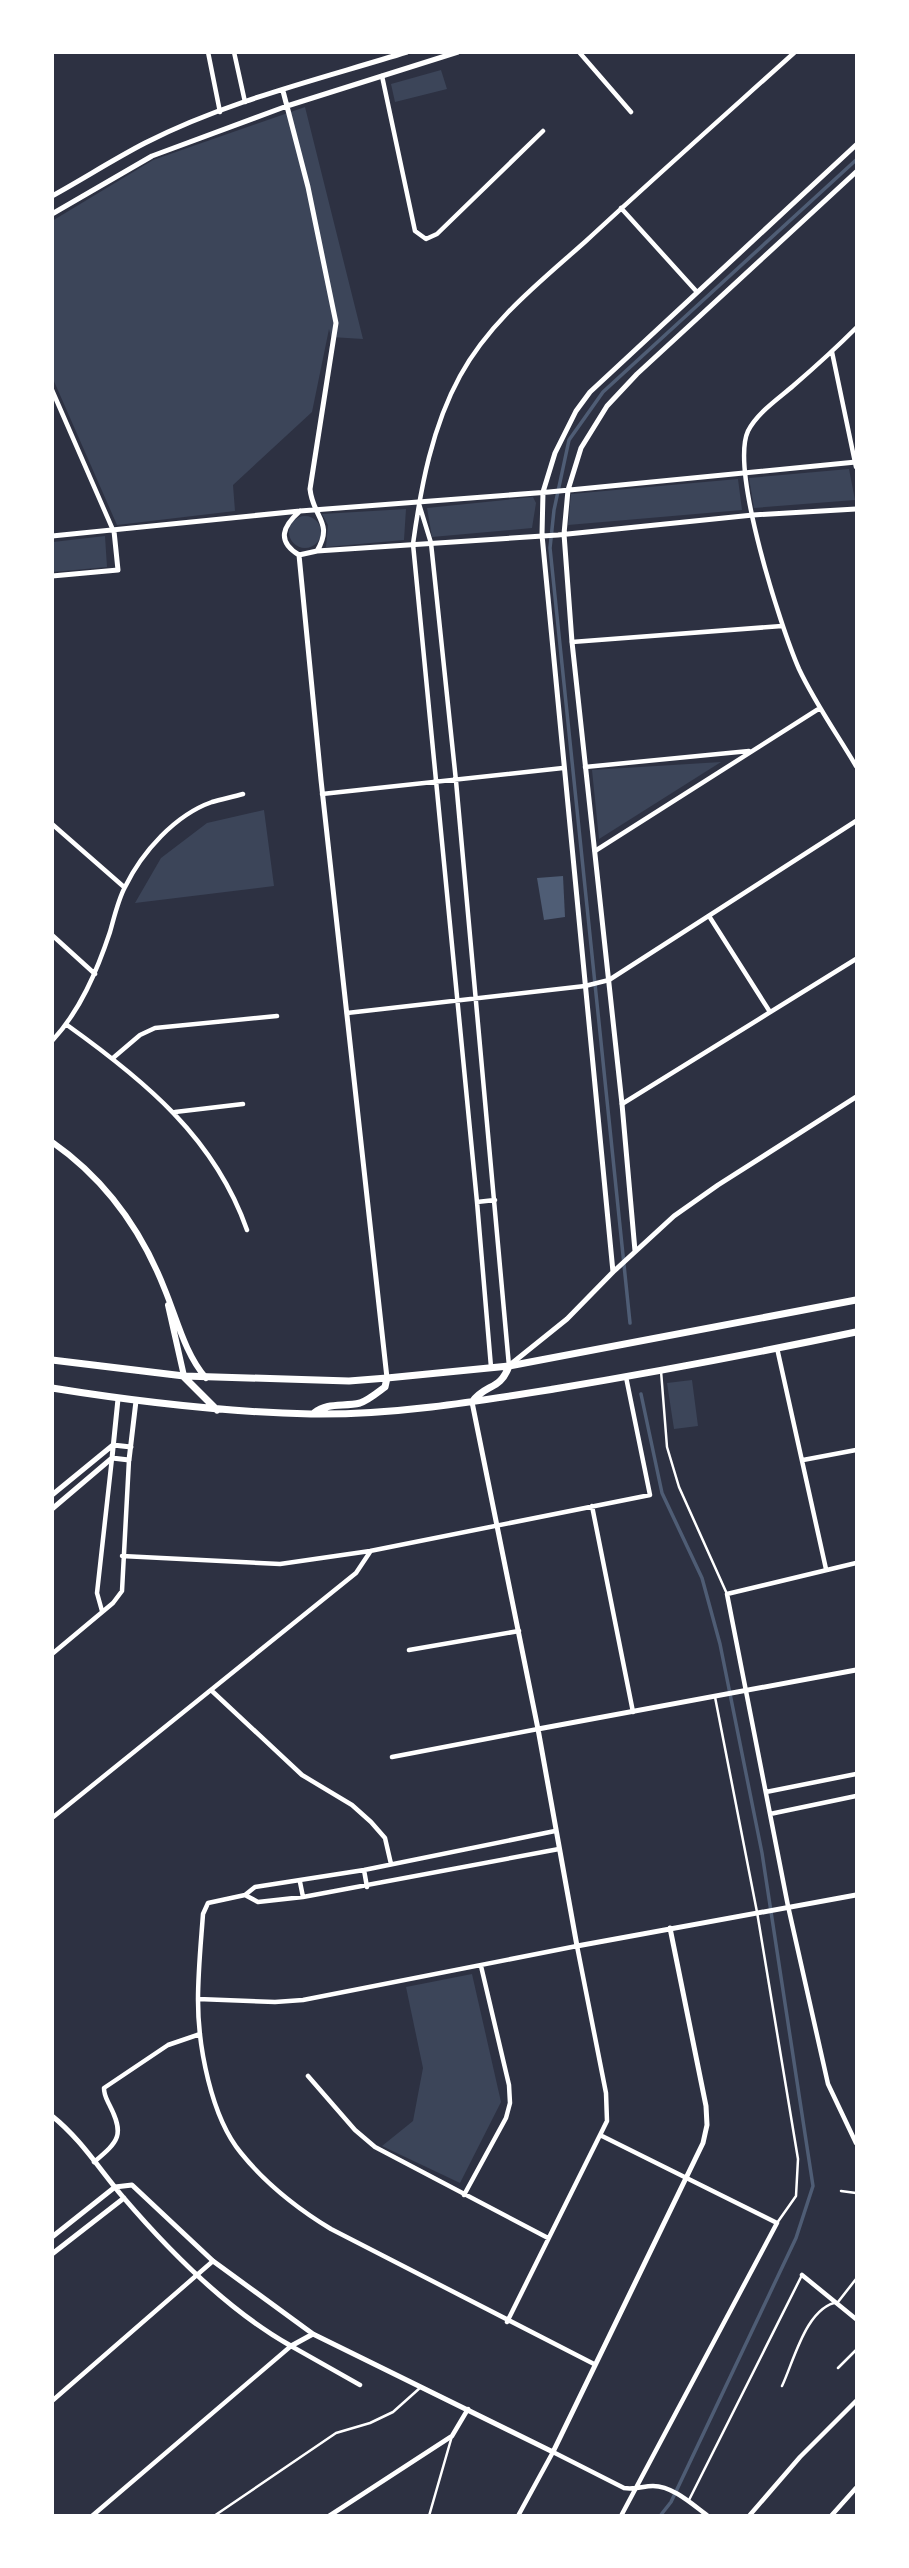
<svg xmlns="http://www.w3.org/2000/svg" width="909" height="2568" font-family="'Titillium Web',sans-serif">
	<style>
		.green { fill: #3c4559 }
		.water { fill: #4f5d75 }
		.lines { fill: none; stroke-linecap: round; stroke-linejoin: round }
		.stream { stroke: #4f5d75; stroke-width: 3.5 }
		.service { stroke: #fff; stroke-width: 2.5 }
		.minor { stroke: #fff; stroke-width: 4.5 }
		.tertiary { stroke: #fff; stroke-width: 5 }
		.secondary { stroke: #fff; stroke-width: 6 }
		.primary { stroke: #fff; stroke-width: 7 }
	</style>
	<rect width="100%" height="100%" fill="#2d3142"/>
	<path class="green" d="M441,70L447,89L395,102L391,84Z
		M305,107L363,339L331,337L329,329L312,412L233,485L235,511L117,525L53,379L52,221L153,160Z
		M849,469L855,500L754,508L749,478Z
		M738,479L742,510L568,525L571,494Z
		M533,497L536,503L532,528L432,537L427,508Z
		M406,509L404,540L326,547L328,525L322,514Z
		M289 532a16 16 0 1 1 32 0a16 16 0 1 1-32 0Z
		M105,536L107,567L53,572V542Z
		M721,762L599,839L592,770Z
		M264,810L274,886L135,903L161,858L207,823Z
		M692,1380L698,1426L674,1429L667,1383Z
		M472,1974L501,2102L460,2183L382,2146L413,2121L423,2068L406,1987Z"/>
	<path class="water" d="M563,876L565,917L544,920L537,878Z"/>
	<g class="lines">
		<path class="stream" d="M630,1323L550,548L554,510L569,440L603,392L856,160
			M641,1394L662,1493L702,1578L720,1644L762,1853L813,2186L796,2238L671,2502L660,2516"/>
		<path class="service" d="M661,1371L667,1447L679,1487L727,1594
			M715,1697L757,1912L798,2159L796,2196L777,2223
			M841,2191L856,2193
			M838,2368L856,2350
			M782,2386C794,2361 806,2307 838,2302L856,2279
			M689,2500L802,2275
			M214,2516L336,2433L370,2423L393,2412L421,2387
			M429,2516L452,2436"/>
		<path class="minor" d="M208,52L220,112
			M234,52L245,102
			M579,52L631,112
			M382,76L415,231L426,239L437,234L543,131
			M621,208L697,292
			M856,328C836,348 815,367 793,386C778,399 757,413 748,431C730,470 781,628 799,669C815,703 837,734 856,766
			M832,352L856,467
			M52,390L113,530
			M419,504L431,543L456,781L509,1366
			M572,642L782,626
			M585,767L749,751
			M322,794L563,768
			M52,824L124,887
			M595,851L820,708
			M709,916L770,1012
			M52,935L95,974
			M347,1013L585,986L609,980L856,821
			M67,1025C144,1080 215,1138 247,1230
			M52,1041C80,1011 97,971 110,932C114,918 118,900 125,887C142,852 175,815 212,802C222,799 233,797 243,794
			M113,1058L140,1035L155,1028L277,1016
			M622,1104L856,959
			M175,1112L243,1104
			M477,1202L495,1200
			M777,1348L826,1569
			M491,1367L477,1202L413,544C421,486 432,427 460,376C490,321 540,282 586,241C655,177 725,115 795,52
			M803,1460L856,1450
			M592,1506L633,1712
			M122,1556L280,1564L370,1551L650,1495L626,1377
			M856,1563L727,1594L788,1906L828,2084L856,2143
			M102,1611L97,1593L112,1458
			M409,1650L519,1631
			M52,1654L113,1603L122,1591L129,1460
			M212,1691L302,1775L352,1805L371,1822L385,1838L391,1864
			M392,1757L538,1729
			M766,1792L856,1774
			M770,1814L856,1796
			M52,1818L356,1573L370,1552
			M555,1831L364,1870L255,1887L245,1895L208,1903L203,1914C201,1942 198,1971 198,2000C198,2046 211,2117 241,2153C266,2184 298,2209 331,2229L594,2364
			M364,1870L367,1887
			M300,1882L303,1897
			M245,1895L258,1902L303,1897L559,1849
			M198,1999L275,2002L303,2000L577,1946L606,2093L607,2121L507,2322
			M308,2076L355,2130L375,2147L548,2238
			M602,2136L777,2223L621,2516
			M94,2162C119,2141 125,2135 109,2104C106,2098 104,2095 104,2088L168,2045L200,2034
			M464,2195L506,2118L510,2103L509,2085L481,1966
			M802,2275L856,2319
			M52,2401L213,2261
			M92,2516L291,2346L360,2385
			M329,2516L452,2436L468,2409
			M518,2516L553,2452L624,2488C635,2490 643,2486 653,2486C673,2486 693,2505 708,2516
			M749,2516L800,2457L856,2401
			M831,2516L856,2488"/>
		<path class="tertiary" d="M283,91L308,187L336,323L310,489C313,518 334,522 317,551
			M52,196C83,179 114,159 145,143C227,101 320,79 407,52
			M52,214L152,156L287,106L458,52
			M52,536L300,511L549,492L856,462
			M299,555L321,780L387,1378
			M299,555L317,551L558,535L753,515L856,509
			M299,555C276,541 283,526 300,511
			M52,576L118,570L114,531
			M635,1251L622,1104L572,642L564,534L568,490L581,448L607,406L637,374L856,172
			M613,1272L542,535L543,492L555,453L576,411L590,392L856,145
			M511,1364L567,1319L613,1272L674,1216L718,1185L856,1097
			M472,1402L538,1729L577,1946L856,1895
			M112,1458L129,1460L136,1401
			M112,1458L118,1399
			M52,1495L113,1445L131,1447
			M52,1509L112,1458
			M538,1729L856,1670
			M52,2116C80,2138 100,2170 123,2197C170,2252 227,2310 291,2346L313,2334
			M52,2237L115,2187L132,2185L213,2261L313,2334L553,2452L703,2143L707,2125L706,2106L670,1928
			M52,2254L124,2198"/>
		<path class="secondary" d="M52,1142C105,1179 142,1231 165,1290C177,1319 185,1354 206,1378
			M168,1305L184,1376"/>
		<path class="primary" d="M52,1360L184,1376L349,1381L387,1378L509,1366L856,1300
			M184,1377L217,1410
			M52,1388C139,1402 224,1412 311,1414C393,1415 473,1402 554,1389C655,1372 756,1353 856,1332
			M472,1402C486,1383 500,1391 509,1366
			M314,1413C328,1402 343,1407 360,1403C369,1400 378,1392 385,1387L387,1378"/>
	</g>
	<rect width="909" height="2568" fill="none" stroke="#ffffff" stroke-width="108"/>
</svg>
